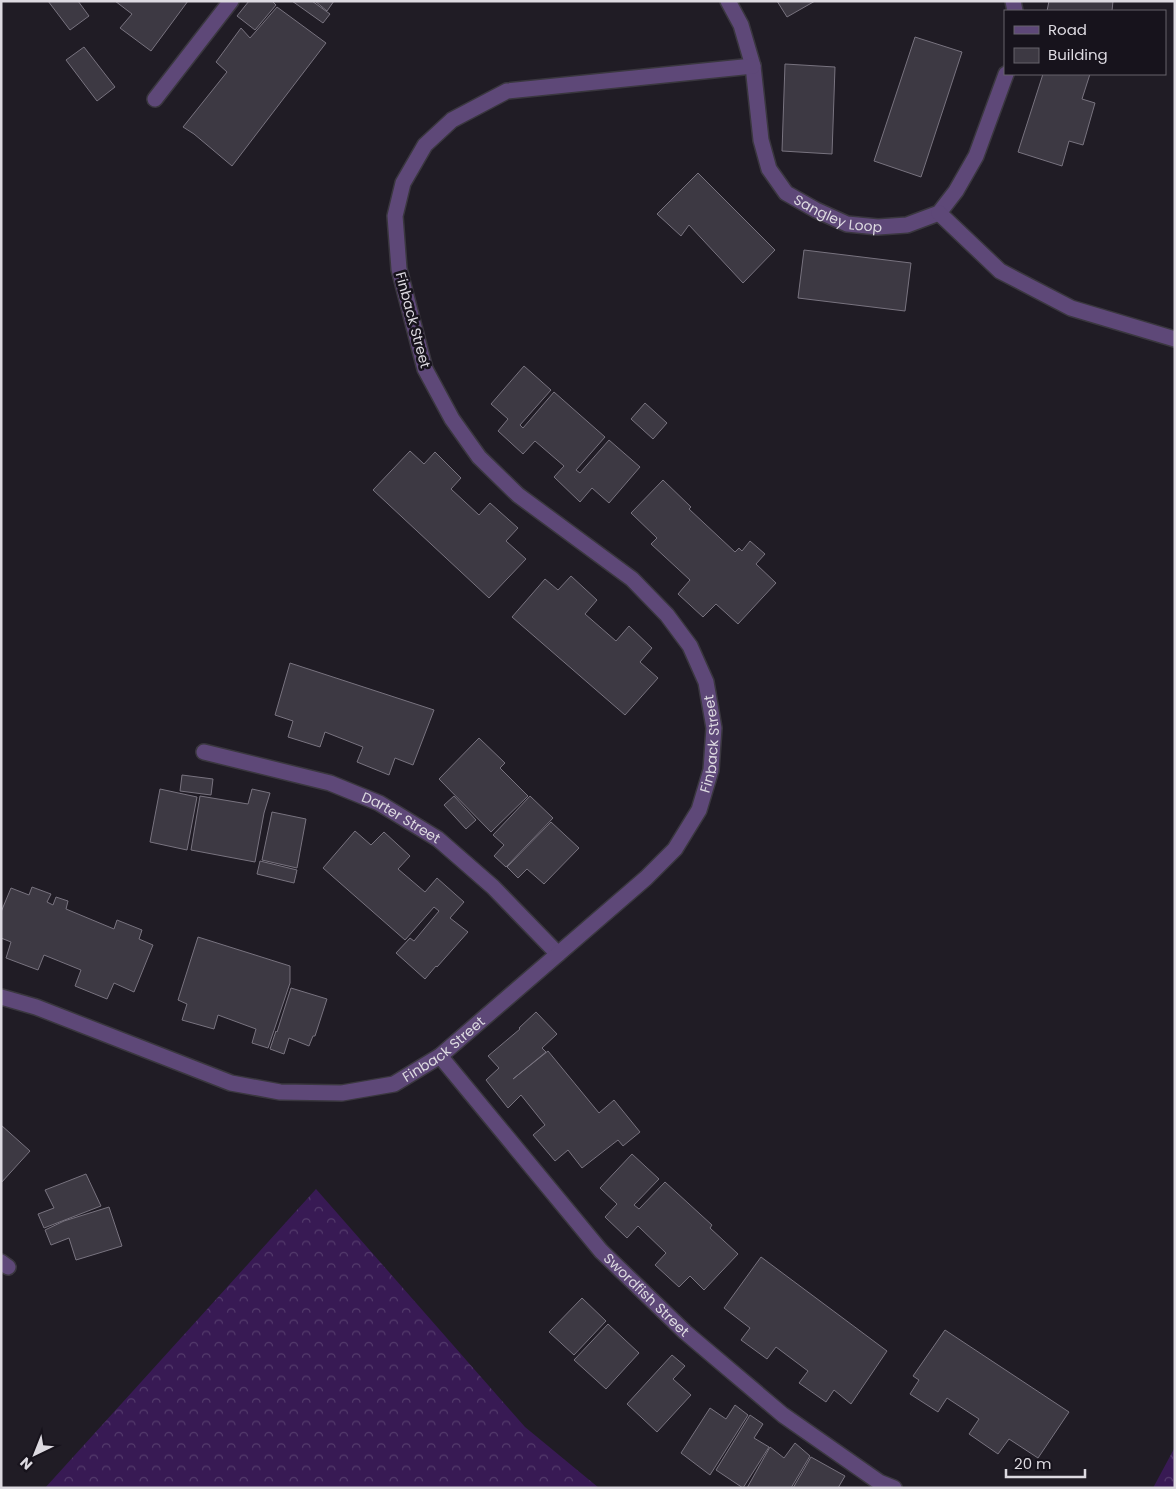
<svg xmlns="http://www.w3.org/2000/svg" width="1176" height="1489" font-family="Poppins,sans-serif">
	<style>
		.forest { fill: url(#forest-crowns) }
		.building { fill: #3d3943; stroke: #78737f }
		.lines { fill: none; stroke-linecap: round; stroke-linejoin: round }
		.minor-casing { stroke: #3a373f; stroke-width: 18 }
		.minor { stroke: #5e4878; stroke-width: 15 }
		.labels { text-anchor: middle; stroke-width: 5; stroke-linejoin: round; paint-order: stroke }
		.street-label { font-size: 14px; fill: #dddae1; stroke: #17131c }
	</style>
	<defs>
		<pattern id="forest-crowns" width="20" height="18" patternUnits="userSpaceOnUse" patternTransform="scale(1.25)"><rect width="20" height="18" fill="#381a54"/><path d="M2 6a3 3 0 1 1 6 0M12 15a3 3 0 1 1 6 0" fill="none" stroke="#543b6c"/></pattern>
	</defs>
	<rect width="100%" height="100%" fill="#201c25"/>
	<path class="forest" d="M316,1189L525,1427L599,1488H45Z
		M1175,1447V1488H1153Z"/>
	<path class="building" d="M48,1H78L89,16L70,30Z
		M115,1H188L151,51L120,28L132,14Z
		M249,1H272L276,5L255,30L237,16Z
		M292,1H312L330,14L323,23Z
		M315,1H334L327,11Z
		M777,1H815L787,17Z
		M1049,1H1113L1112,11H1047Z
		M277,7L326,43L232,166L194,134L183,127L227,72L216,62L241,28L250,38Z
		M915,37L962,52L921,177L874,161Z
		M84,47L115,87L97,101L66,60Z
		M785,64L835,67L832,154L782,151Z
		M1043,74H1090L1082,99L1095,103L1083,145L1069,141L1062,166L1018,152Z
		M698,173L775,250L743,283L689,225L681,236L657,214Z
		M804,250L911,263L905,311L798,298Z
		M524,366L551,390L520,425L523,428L554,392L605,437L576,470L580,473L609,440L640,467L609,503L592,488L580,502L554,477L564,466L535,441L523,454L498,431L508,419L491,404Z
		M645,403L667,423L653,439L631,419Z
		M410,451L424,464L435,452L461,478L451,489L479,515L490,503L518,528L506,541L526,559L489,598L373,490Z
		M663,480L691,507L689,509L735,552L739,548L742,551L750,541L765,554L756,564L776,583L738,624L716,604L703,617L678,594L690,580L651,544L657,538L631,513Z
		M571,576L597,600L585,614L616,641L629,626L652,648L640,662L658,678L625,715L512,617L545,579L558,590Z
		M290,663L434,710L413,765L395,758L389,775L357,762L363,747L325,732L320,747L288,737L293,721L275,715Z
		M479,738L505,763L500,768L528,796L491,832L439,779Z
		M182,775L213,779L211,795L180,791Z
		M160,789L197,797L187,850L150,842Z
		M252,789L270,793L264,813L255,862L191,850L200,796L248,804Z
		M454,796L476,820L466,829L444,805Z
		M530,796L553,818L506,867L494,856L504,845L493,835Z
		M272,812L306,819L297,868L262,860Z
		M551,822L579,848L544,884L527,869L518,878L507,867Z
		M355,831L371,845L384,832L410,856L398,869L425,892L437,878L464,902L450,918L468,932L437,967L436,966L425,979L396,953L410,938L414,941L439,911L434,907L405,940L323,868Z
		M260,861L297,870L294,883L257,874Z
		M32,887L51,894L47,902L53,905L56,897L68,901L66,909L114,929L117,920L142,930L139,939L153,945L134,992L114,983L107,999L75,986L81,970L44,955L38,970L6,958L11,942L1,938V912L11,888L29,895Z
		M198,937L290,966V983L268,1048L252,1043L256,1029L218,1015L214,1029L182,1020L187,1004L178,1000Z
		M291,988L327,999L315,1036H313L309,1046L289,1038L284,1054L270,1049L276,1031L277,1032Z
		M536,1012L557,1034L542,1048L546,1052L513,1079L548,1051L599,1113L614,1100L640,1132L623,1146L618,1140L582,1168L568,1150L555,1161L533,1135L545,1125L521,1095L508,1108L486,1080L499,1068L488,1056L520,1029L519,1028Z
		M1,1125L30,1151L1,1183Z
		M632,1154L659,1179L634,1205L639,1209L665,1182L712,1225L710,1228L738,1254L704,1290L690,1276L679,1287L655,1265L666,1253L638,1226L627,1238L605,1217L617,1204L600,1188Z
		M86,1174L101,1206L44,1228L38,1214L54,1208L45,1190Z
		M109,1207L122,1246L76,1260L69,1238L51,1245L45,1230L64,1221Z
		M761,1257L887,1351L851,1404L834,1390L826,1402L799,1383L808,1371L776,1347L767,1359L741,1340L750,1328L724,1308Z
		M582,1298L606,1321L574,1355L549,1332Z
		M608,1324L639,1353L606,1389L574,1360Z
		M945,1330L1069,1412L1038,1458L1009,1439L998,1454L969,1434L979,1419L947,1398L938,1412L910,1394L919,1380L913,1376Z
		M672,1355L685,1366L673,1379L691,1395L657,1432L627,1404Z
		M735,1405L748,1415L710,1475L681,1453L710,1408L726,1419Z
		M750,1415L763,1424L754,1438L769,1447L743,1488L716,1470Z
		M795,1443L810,1456L791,1488H747L770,1447L784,1458Z
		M811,1457L845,1476L838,1488H793Z"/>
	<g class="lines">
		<g class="minor-casing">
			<g id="minor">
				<path id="s1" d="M728,1L741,25L753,66L761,140L769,169L786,193L816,210L847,224L878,227L907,225L939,213L956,191L976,156L1006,74"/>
				<path d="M1013,1L1015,11"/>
				<path d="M155,99L231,1"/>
				<path d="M939,213L1000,271L1071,308L1175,339"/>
				<path id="s2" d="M204,752L330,783L379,803L438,839L493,887L558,954"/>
				<path id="s3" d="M1,997L36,1007L231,1083L280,1092L342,1093L394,1084L440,1056L646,878L675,849L699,810L711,770L714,728L706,682L690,646L667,615L632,579L518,495L479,457L452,419L425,369L399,269L395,216L403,183L425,145L452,120L507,91L753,66"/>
				<path id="s4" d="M440,1056L601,1251L685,1332L783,1415L879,1482L894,1488"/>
				<path d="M1,1262L8,1267"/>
			</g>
		</g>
		<use href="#minor" class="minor"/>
	</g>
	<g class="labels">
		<g class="street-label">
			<text dy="5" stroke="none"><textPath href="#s1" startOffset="261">Sangley Loop</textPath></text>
			<text transform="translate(413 320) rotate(75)" y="5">Finback Street</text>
			<text dy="5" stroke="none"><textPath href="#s3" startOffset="891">Finback Street</textPath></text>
			<text dy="5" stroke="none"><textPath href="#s2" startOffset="209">Darter Street</textPath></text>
			<text dy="5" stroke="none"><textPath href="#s3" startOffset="471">Finback Street</textPath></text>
			<text dy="5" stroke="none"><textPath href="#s4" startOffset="316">Swordfish Street</textPath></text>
		</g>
	</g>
	<rect width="1176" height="1489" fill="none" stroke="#dddae1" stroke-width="5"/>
	<rect x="1004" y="10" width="162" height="65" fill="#17131c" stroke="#66636b"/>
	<rect x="1014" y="26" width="25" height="8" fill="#5e4878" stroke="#66636b"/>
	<text x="1048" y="35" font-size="15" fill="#dddae1">Road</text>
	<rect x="1014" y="48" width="25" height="15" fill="#3d3943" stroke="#66636b"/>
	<text x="1048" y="60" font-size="15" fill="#dddae1">Building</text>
	<g transform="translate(35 1454) rotate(223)" stroke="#17131c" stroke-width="4" paint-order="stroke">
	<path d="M0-4L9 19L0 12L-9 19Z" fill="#dddae1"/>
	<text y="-8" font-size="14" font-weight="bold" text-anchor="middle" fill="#dddae1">N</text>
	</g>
	<path d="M1006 1469v8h79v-8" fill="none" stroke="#dddae1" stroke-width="2.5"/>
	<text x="1014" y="1469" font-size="15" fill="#dddae1" stroke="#17131c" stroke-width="4" paint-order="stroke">20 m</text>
</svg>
